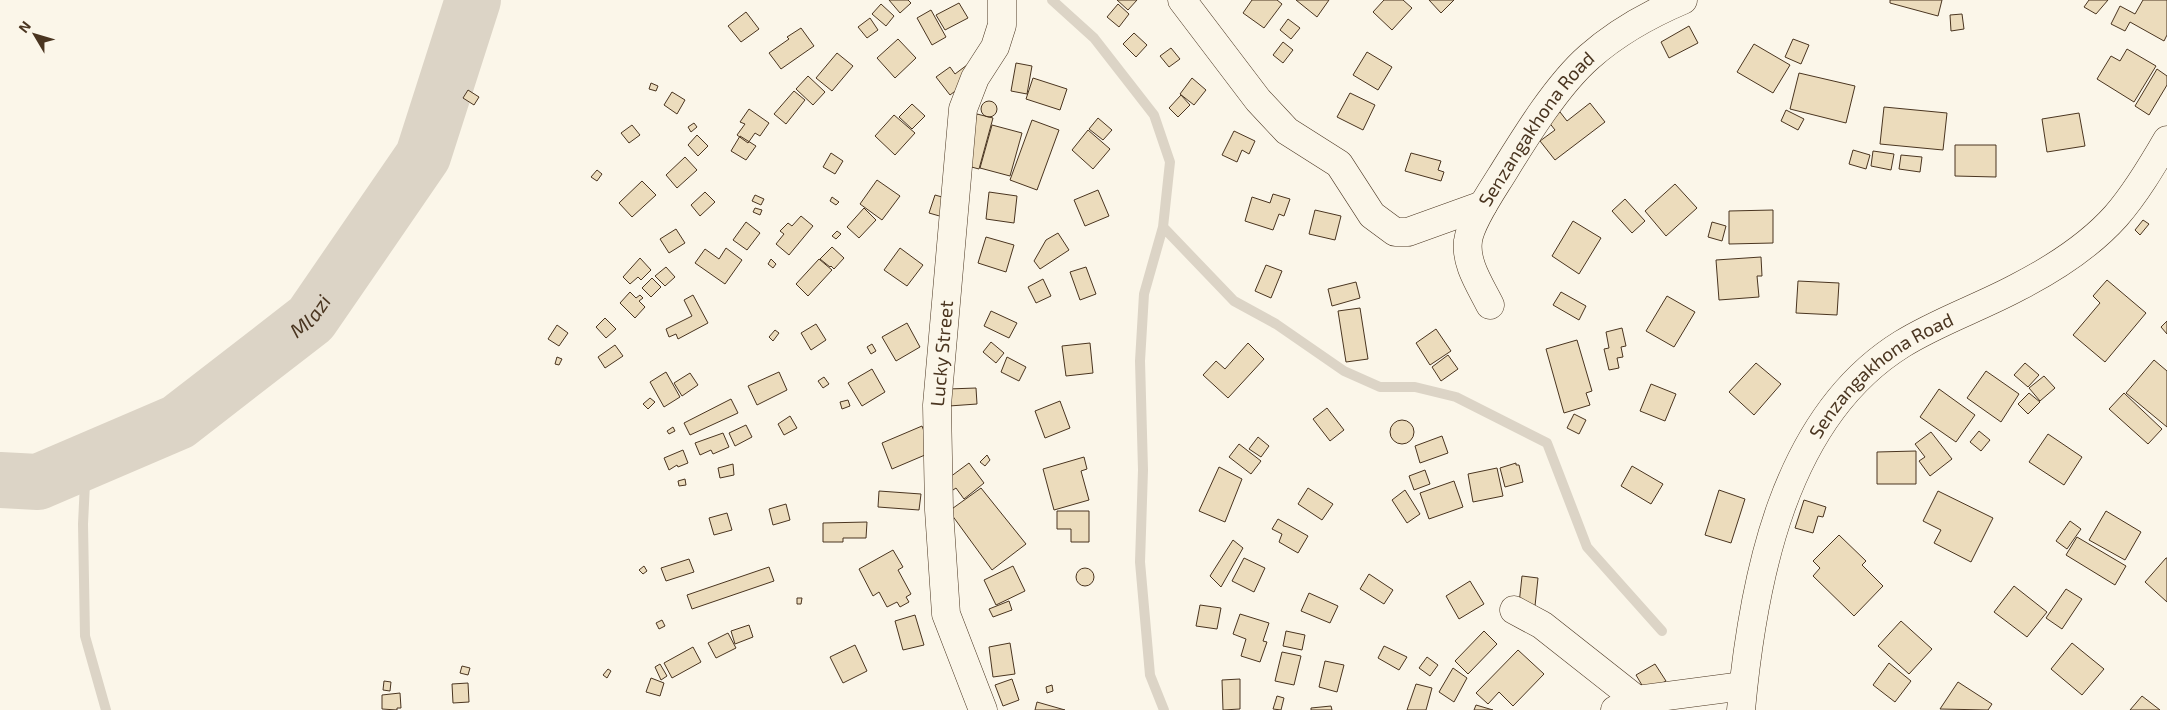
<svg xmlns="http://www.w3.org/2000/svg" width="2167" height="710" font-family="'Exo 2',sans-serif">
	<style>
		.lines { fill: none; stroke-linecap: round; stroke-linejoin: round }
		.stream { stroke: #dcd4c6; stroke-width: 10 }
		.river { stroke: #dcd4c6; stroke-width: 56 }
		.building { fill: #ecdcbc; stroke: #4a3520 }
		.minor-casing { stroke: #4a3520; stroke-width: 29 }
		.minor { stroke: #fbf6e9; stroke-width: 28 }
		.labels { text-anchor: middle; stroke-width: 4; stroke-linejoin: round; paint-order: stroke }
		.street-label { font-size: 19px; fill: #4a3520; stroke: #fbf6e9 }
		.water-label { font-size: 20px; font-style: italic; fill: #4a3520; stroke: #fbf6e9 }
	</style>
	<rect width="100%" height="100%" fill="#fbf6e9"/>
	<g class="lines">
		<path class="stream" d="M1052,0L1094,38L1154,115L1170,162L1163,227L1144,294L1140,361L1143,470L1140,562L1150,675L1164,710
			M1163,227L1234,301L1276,324L1344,371L1380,387H1415L1456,397L1547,443L1587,547L1662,631
			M86,462L83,524L85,636L106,710"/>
		<path class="river" id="s1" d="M0,480L38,482L178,422L311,319L423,156L473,0"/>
	</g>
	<path class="building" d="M889,0H908L911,3L900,13Z
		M1117,0H1137L1128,10Z
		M1252,0H1277L1282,4L1264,28L1243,13Z
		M1296,0H1329L1317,17Z
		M1384,0H1403L1412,8L1392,30L1373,12Z
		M1429,0H1454L1441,13Z
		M1890,0H1942L1938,16L1890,3Z
		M2089,0H2108L2096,14L2084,7Z
		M2143,0H2167V35L2164,41L2130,22L2125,31L2111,24L2120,6L2135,14Z
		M959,3L968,18L945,30L936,15Z
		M881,4L894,16L886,26L872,14Z
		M1118,4L1129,14L1119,27L1107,17Z
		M931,10L946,37L932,45L917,18Z
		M746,12L759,29L741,42L728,26Z
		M1962,14L1964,29L1951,31L1950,15Z
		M870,18L878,30L867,38L858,27Z
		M1288,19L1300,28L1291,39L1280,30Z
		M1689,26L1698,43L1669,58L1661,42Z
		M801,28L814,46L781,69L769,53L789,39L787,37Z
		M1134,33L1147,45L1136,57L1123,44Z
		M898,39L916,58L895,78L877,58Z
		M1793,39L1809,45L1801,64L1785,57Z
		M1283,42L1293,50L1283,63L1273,55Z
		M1754,44L1790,65L1773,93L1737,72Z
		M1171,48L1180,59L1169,67L1160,56Z
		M2127,49L2156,66L2134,102L2097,79L2111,56L2120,61Z
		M1367,52L1392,67L1378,90L1353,75Z
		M837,53L853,66L832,91L816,78Z
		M1016,63L1032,66L1027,94L1011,91Z
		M967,65L975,76L950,95L936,77L950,67L955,74Z
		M2157,69L2167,76V85L2149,115L2135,106Z
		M1799,73L1855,86L1846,123L1790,109Z
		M808,76L825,92L813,105L796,89Z
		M1033,78L1067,89L1060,110L1026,99Z
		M1192,78L1206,90L1194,105L1180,94Z
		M651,83L658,86L656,91L649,89Z
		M468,90L479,97L474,105L463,98Z
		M794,91L805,100L786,124L774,114Z
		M672,92L685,100L677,114L664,105Z
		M1350,93L1375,105L1363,130L1337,117Z
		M1181,95L1190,105L1178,117L1169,108Z
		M981 109a8 8 0 1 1 16 0a8 8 0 1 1-16 0Z
		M1590,103L1605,122L1555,160L1540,141L1555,130L1548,121L1560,112L1567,121Z
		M912,104L925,116L912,129L899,117Z
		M1884,107L1947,113L1943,150L1880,144Z
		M749,109L769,123L760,136L755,133L748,143L737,135L745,124L740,122Z
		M1786,110L1804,119L1798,130L1781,121Z
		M2079,113L2085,146L2047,152L2042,119Z
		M977,114L993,118L979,169L964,165Z
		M894,115L915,133L895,155L875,136Z
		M1098,118L1112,130L1103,140L1089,129Z
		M1032,120L1059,130L1037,190L1010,180Z
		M694,123L697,127L691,132L688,127Z
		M632,125L640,135L629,143L621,133Z
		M992,125L1022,133L1010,176L980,168Z
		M1088,130L1110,149L1093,169L1072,150Z
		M1234,131L1255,141L1249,154L1242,150L1237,162L1222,155Z
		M697,135L708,146L698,156L688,145Z
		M740,136L756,146L746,160L731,151Z
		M1955,145H1996V177L1955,176Z
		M1853,150L1870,155L1866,169L1849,164Z
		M1873,151L1894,154L1891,170L1871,166Z
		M831,153L843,161L835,174L823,167Z
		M1411,153L1441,161L1438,170L1444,172L1441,181L1405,171Z
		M1901,155L1922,157L1920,172L1899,169Z
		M685,157L697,170L677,188L666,175Z
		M597,170L602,174L597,181L591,177Z
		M877,180L900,196L882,220L860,204Z
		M642,181L656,195L632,217L619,203Z
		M1675,184L1697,208L1666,236L1645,211Z
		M1098,190L1109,216L1085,226L1074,200Z
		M705,192L715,202L700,216L691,205Z
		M989,192L1017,196L1014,223L986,219Z
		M1273,194L1290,199L1284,216L1279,214L1273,230L1245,221L1252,197L1270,203Z
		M755,195L764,199L761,205L752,201Z
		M935,195L949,199L943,217L929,213Z
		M832,197L839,202L836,205L830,201Z
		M1625,199L1645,221L1632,233L1612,211Z
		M755,208L762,210L760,215L753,212Z
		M864,208L876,220L859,238L847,227Z
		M1315,210L1341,216L1335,240L1309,234Z
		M1773,210V243L1729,244V211Z
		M801,216L813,226L789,255L776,244L784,234L780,231L788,223L792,226Z
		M2143,220L2149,224L2140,235L2135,230Z
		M1573,221L1601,238L1579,274L1552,256Z
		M746,222L760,233L747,250L733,240Z
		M1712,222L1726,226L1722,241L1708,237Z
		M676,229L685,243L669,253L660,239Z
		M837,231L841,234L836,239L832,236Z
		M1058,233L1069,250L1040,269L1034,261L1046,240Z
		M986,237L1014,245L1006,272L978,263Z
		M832,247L844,258L834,269L831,266L830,267L820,259Z
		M726,248L742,260L725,284L695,263L705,249L719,259Z
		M900,248L923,265L907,286L884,270Z
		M1761,257L1762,276H1757L1759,297L1719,300L1716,260Z
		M640,258L651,270L641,280L638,277L630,284L623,277Z
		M771,259L776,264L773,268L768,264Z
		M819,259L832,270L808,296L796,284Z
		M1266,265L1282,271L1271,298L1255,291Z
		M666,267L675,277L665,286L655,276Z
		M1086,267L1096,294L1080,300L1070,272Z
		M652,278L661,287L651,297L642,288Z
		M1043,279L1051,296L1036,303L1028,287Z
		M2107,280L2146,313L2105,362L2073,335L2100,303L2093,296Z
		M1798,281L1839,283L1837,315L1796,313Z
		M1356,282L1360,298L1332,306L1328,289Z
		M630,292L636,298L640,295L643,298L639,301L645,307L635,318L620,303Z
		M1561,292L1586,306L1579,320L1553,305Z
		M693,295L708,323L678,339L676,334L669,337L666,329L692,316L684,300Z
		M1667,296L1695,312L1674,347L1646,331Z
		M1360,308L1368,359L1346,362L1338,311Z
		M991,311L1017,323L1009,338L984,326Z
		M605,318L616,329L606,338L596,327Z
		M2167,321V334L2161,327Z
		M907,323L920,347L896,361L882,337Z
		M816,324L826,340L811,350L801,333Z
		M557,325L568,333L559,346L548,339Z
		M1622,328L1626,346L1621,347L1623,357L1617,358L1619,368L1609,370L1604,349L1609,348L1606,332Z
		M1436,329L1451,351L1430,365L1416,343Z
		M775,330L779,333L773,341L769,337Z
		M1577,340L1592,391L1586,393L1590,405L1564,413L1546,349Z
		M991,342L1004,353L996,363L983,352Z
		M1090,343L1093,373L1066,376L1062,346Z
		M1248,343L1264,359L1228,398L1203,375L1216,361L1225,369Z
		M872,344L876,351L871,354L867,347Z
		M615,345L623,356L605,368L598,357Z
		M1448,355L1458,369L1441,381L1432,367Z
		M557,357L562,359L559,365L555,364Z
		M1007,357L1026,367L1019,381L1001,372Z
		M2154,360L2167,371V427L2126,393Z
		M1756,363L1781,384L1754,415L1729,392Z
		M2025,363L2039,375L2028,387L2014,375Z
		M872,369L885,392L862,406L848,383Z
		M1986,371L2019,394L2001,422L1967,398Z
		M666,372L680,397L664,407L650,382Z
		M779,372L787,390L757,405L748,386Z
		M690,373L698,385L682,396L674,383Z
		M2044,376L2055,388L2040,401L2029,388Z
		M824,377L829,384L823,388L818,381Z
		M1651,384L1676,394L1665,421L1640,411Z
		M976,388L977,404L949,406L948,389Z
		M1939,389L1975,415L1956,442L1920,417Z
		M2029,393L2040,402L2028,414L2018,404Z
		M2124,393L2162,429L2148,444L2109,409Z
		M650,398L655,402L648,409L643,404Z
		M731,399L738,413L690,435L684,423Z
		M848,400L850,406L842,409L840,402Z
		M1060,401L1070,428L1045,438L1035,411Z
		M1327,408L1344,430L1330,441L1313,419Z
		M1574,414L1586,420L1579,434L1567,428Z
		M790,416L797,428L784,435L778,424Z
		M1390 432a12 12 0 1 1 24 0a12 12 0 1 1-24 0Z
		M746,425L752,437L735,446L729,433Z
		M922,426L932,452L892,469L882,443Z
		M673,427L675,431L669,434L667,431Z
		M1979,431L1990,440L1981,451L1970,442Z
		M1931,432L1952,459L1930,476L1919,461L1925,457L1915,444Z
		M723,433L729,447L713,454L711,450L700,455L695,443Z
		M2048,434L2082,457L2064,485L2029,462Z
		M1442,436L1448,453L1420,463L1415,446Z
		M1258,437L1269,446L1261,457L1249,449Z
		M1239,444L1261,461L1251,474L1229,457Z
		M683,450L688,463L678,467L677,465L669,470L664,458Z
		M1916,451V484H1877V452Z
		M987,455L990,460L985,466L980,462Z
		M1084,457L1087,469L1081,471L1089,500L1054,510L1043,469Z
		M969,463L984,483L964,499L956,488L953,490L946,480Z
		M1516,463V465H1519L1523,482L1505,487L1500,468Z
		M733,464L734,475L720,478L718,468Z
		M1632,466L1663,484L1651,504L1621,486Z
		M1219,467L1242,479L1225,522L1199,511Z
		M1497,468L1503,496L1473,502L1468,474Z
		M1425,470L1430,484L1414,490L1409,476Z
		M685,479L686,485L679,486L678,481Z
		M1454,481L1463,507L1429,519L1420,493Z
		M981,488L1026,544L992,570L949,511Z
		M1308,488L1333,504L1322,520L1298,504Z
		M1405,490L1420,514L1407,523L1392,500Z
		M1719,490L1745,499L1731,543L1705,535Z
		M879,491L921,494L919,510L878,507Z
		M1938,491L1993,518L1971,562L1934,543L1941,530L1923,521Z
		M1804,500L1826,507L1823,517L1818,516L1813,533L1795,528Z
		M786,504L790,520L773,525L769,509Z
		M1057,511H1089V542H1071V529H1057Z
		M2106,511L2141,532L2125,560L2089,540Z
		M727,513L732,530L714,535L709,518Z
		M1278,519L1308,536L1298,553L1279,542L1282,534L1272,529Z
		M2070,521L2081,529L2067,549L2056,541Z
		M867,522L866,538H843V542H823V523Z
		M1839,535L1866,561L1862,565L1883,586L1854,616L1813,576L1820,568L1813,561Z
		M2077,537L2126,566L2115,585L2066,555Z
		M1233,540L1243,548L1221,587L1210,576Z
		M893,550L903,567L898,570L911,594L906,597L909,602L900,607L897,602L887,607L879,592L873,596L859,569Z
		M1244,558L1265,568L1254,592L1232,581Z
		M2166,558H2167V602L2145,582Z
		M689,559L694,572L666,581L661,568Z
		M644,566L647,571L643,574L639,570Z
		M1013,566L1025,591L996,605L984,580Z
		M769,567L774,581L692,609L687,595Z
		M1076 577a9 9 0 1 1 18 0a9 9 0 1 1-18 0Z
		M1369,574L1393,590L1384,604L1360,589Z
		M1522,576L1538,578L1535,606L1519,604Z
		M1470,581L1484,604L1459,619L1446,596Z
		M2014,586L2047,612L2027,637L1994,612Z
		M2066,589L2082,599L2062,629L2046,618Z
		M1309,593L1338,606L1330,623L1301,611Z
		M797,598H802L801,604H797Z
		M1009,601L1012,610L993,617L989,609Z
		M1200,605L1221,608L1217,629L1196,626Z
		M1240,614L1269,623L1263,641L1267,642L1260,662L1241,656L1246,639L1233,634Z
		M915,615L924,645L903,650L895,621Z
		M662,620L665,626L659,629L656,623Z
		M1901,621L1932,649L1909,674L1878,646Z
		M749,625L753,637L735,644L731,631Z
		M1286,631L1305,635L1302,650L1283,646Z
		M1484,631L1497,644L1468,674L1455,661Z
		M728,633L736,648L716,658L708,643Z
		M1010,643L1015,674L993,677L989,647Z
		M2072,643L2104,669L2082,695L2051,669Z
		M855,645L867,671L843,683L830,657Z
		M1384,646L1407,657L1399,670L1378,658Z
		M693,647L701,662L672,678L664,663Z
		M1518,650L1544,674L1513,706L1499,692L1488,704L1476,693Z
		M1282,652L1301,656L1294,685L1275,681Z
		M1427,657L1438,665L1430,676L1419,668Z
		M1325,661L1344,665L1337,692L1319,687Z
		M1889,663L1911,681L1895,702L1873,685Z
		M660,664L667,676L661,680L655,667Z
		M1655,664L1666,681L1646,692L1636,675Z
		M462,666L470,668L468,675L460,673Z
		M1453,668L1467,678L1454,702L1439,692Z
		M608,669L611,671L607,678L603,675Z
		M651,678L664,683L660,696L646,692Z
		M1012,679L1019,700L1003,706L995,685Z
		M1240,679V709L1223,710L1222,680Z
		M384,681L391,682L390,691L383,690Z
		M1958,682L1992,704L1988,710L1940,709Z
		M468,683L469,702L453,703L452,684Z
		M1416,684L1432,688L1426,710H1407Z
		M1052,685L1053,691L1047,693L1046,687Z
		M400,693L401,708H397V710L382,709V695Z
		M1277,696L1284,698L1281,710L1273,709Z
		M2142,696L2160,710H2130Z
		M1037,702L1065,710H1035Z
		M1476,705L1493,710H1474Z
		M1331,706L1332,710H1311V708Z"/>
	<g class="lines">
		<g class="minor-casing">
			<g id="minor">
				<path d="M1182,0L1258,100L1287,131L1339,164L1372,215L1395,232H1408L1483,205"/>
				<path id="s2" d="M1490,305C1480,285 1465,263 1468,241C1470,223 1491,192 1501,176C1524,139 1556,86 1589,57C1616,33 1650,14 1683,0"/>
				<path d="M1514,610L1542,625L1637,700"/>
				<path id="s3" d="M983,710L946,614L939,510L937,405L963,109L975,78L995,47L1002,25V0"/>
				<path d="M1615,710L1637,700L1743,686"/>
				<path id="s4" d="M1741,710C1753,581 1783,418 1902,344C1937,322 1981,307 2018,287C2053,269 2090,245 2116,216C2136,193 2152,166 2167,140"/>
			</g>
		</g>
		<use href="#minor" class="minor"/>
	</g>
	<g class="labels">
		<g class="street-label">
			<text dy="7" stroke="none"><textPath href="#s2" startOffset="201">Senzangakhona Road</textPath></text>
			<text dy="7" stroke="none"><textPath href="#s3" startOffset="364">Lucky Street</textPath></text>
			<text dy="7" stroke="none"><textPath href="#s4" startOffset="378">Senzangakhona Road</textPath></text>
		</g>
		<g class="water-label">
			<text dy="7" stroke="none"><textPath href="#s1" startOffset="360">Mlazi</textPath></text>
		</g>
	</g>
	<g transform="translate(35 35) rotate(308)" stroke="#fbf6e9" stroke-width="4" paint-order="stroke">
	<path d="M0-4L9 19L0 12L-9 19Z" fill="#4a3520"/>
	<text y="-8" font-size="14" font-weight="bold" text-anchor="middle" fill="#4a3520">N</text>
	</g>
</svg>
